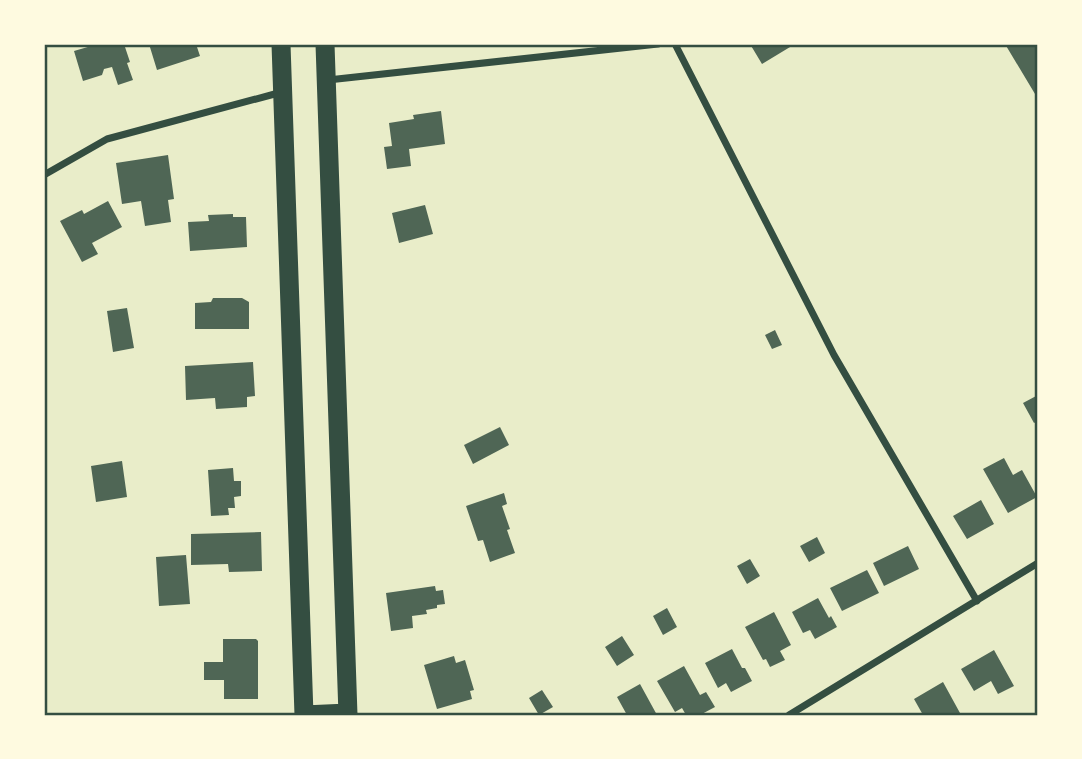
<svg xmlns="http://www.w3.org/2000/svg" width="1082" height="759" font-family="'Open Sans',sans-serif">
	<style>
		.building { fill: #4f6655 }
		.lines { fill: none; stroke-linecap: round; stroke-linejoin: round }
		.minor { stroke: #344e41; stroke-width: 7 }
		.trunk { stroke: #344e41; stroke-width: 19 }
		.neatline { fill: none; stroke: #344e41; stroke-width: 2.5 }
	</style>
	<rect width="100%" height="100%" fill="#e9edc9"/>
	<path class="building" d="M98,44H124L130,62L127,63L133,80L118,85L112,67L104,69L102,75L83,81L74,51Z
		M149,44H196L200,56L157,70Z
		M750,44H795L762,64Z
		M1005,44H1038V99Z
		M441,111L445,144L409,149L411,166L387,169L384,147L392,146L389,123L414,119L413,115Z
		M168,155L174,199L168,200L171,222L145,226L141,201L122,204L116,163Z
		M108,201L122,227L92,243L98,254L82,262L60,221L82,210L84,214Z
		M425,205L433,234L399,243L392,213Z
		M233,214V217H246L247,247L190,251L188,222L209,221L208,215Z
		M213,298H242L249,302V329H195V303L211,302Z
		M127,308L134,348L113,352L107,311Z
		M775,330L782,345L772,349L765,335Z
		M253,362L255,396L247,397V407L216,409L215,398L186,400L185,366Z
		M1038,395V421L1034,423L1023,403Z
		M500,427L509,445L473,464L464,445Z
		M1004,458L1013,475L1022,470L1037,497L1008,513L983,469Z
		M122,461L127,497L96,502L91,466Z
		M233,468L234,481H241V496L234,497L235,508H228L229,515L211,516L208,470Z
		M504,493L507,504L502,506L510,529L507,530L515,553L490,562L483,540L478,541L466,506Z
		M981,500L994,524L967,539L953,516Z
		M261,532L262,571L229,572L228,564L191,565V534Z
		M817,537L825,553L809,562L800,546Z
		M908,546L919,569L884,586L873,563Z
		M186,555L190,604L159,606L156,557Z
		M750,559L760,576L747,584L737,566Z
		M867,570L879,593L842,611L830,588Z
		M435,586L436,591L443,590L445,604L437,605V608L426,610L427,614L412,616L413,628L391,631L386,593Z
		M818,598L829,618L831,616L837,627L815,639L810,630L803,633L792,612Z
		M667,608L677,627L663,635L653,616Z
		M774,612L791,645L780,651L785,660L770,667L766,659L763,660L745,627Z
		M622,636L634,655L617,666L605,647Z
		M223,639H256L258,641V699H224V680H204V662H223Z
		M732,649L742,668H745L752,681L731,692L726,683L718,688L705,663Z
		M994,650L1014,686L998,694L991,681L974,691L961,669Z
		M454,656L456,663L465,660L474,690L470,691L472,699L437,709L424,665Z
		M684,666L700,695L706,692L715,707L700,715H686L682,708L675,712L657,681Z
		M943,682L960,713L956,715L942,714L923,715L914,699Z
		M640,684L657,715H627L617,697Z
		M542,690L553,707L539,715L529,698Z"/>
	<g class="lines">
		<path class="minor" d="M675,44L834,355L977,601
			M328,80L658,44
			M44,175L107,139L282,92
			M789,715L1038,563"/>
		<path class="trunk" d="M281,44L304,715
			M325,44L348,715
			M304,715L348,713"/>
	</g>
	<rect width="1082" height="759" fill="none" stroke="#fefae0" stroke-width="91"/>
	<rect x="46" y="46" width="990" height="668" class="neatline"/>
</svg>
